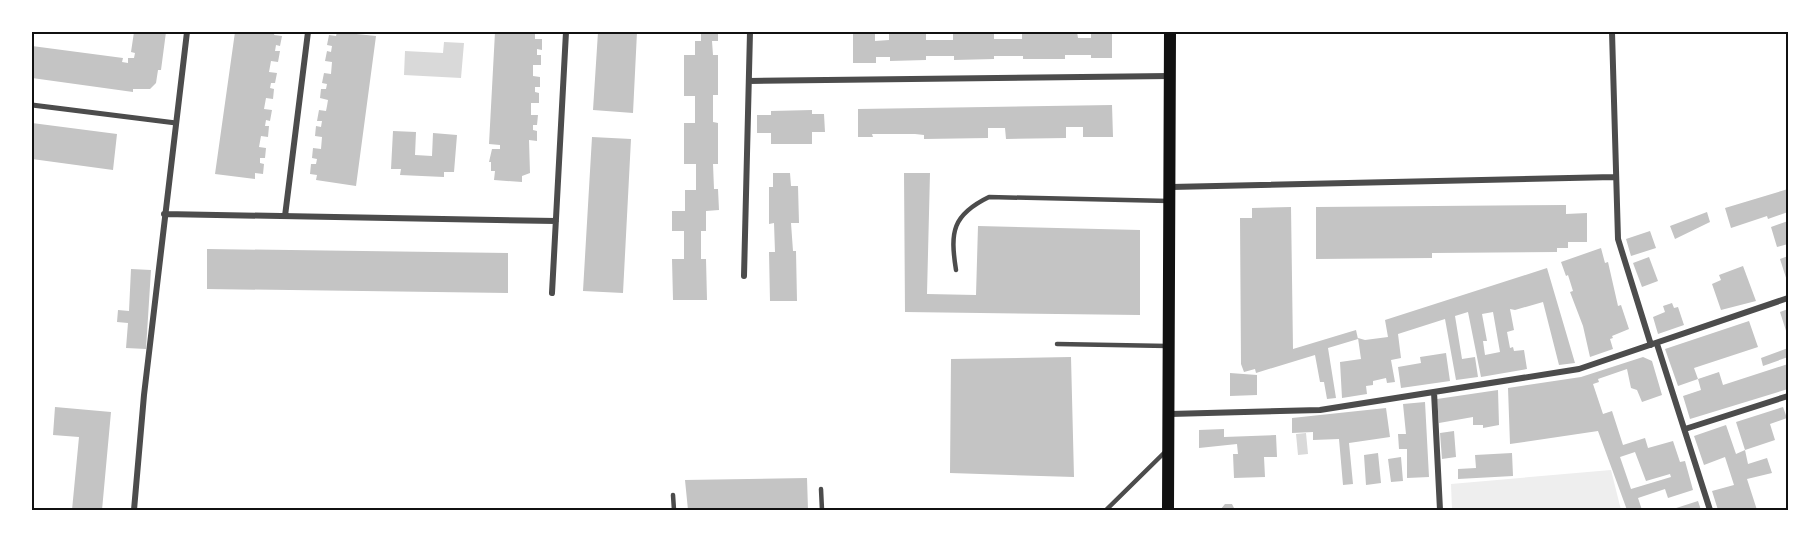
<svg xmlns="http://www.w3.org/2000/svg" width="1820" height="542" font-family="'Crimson Pro',serif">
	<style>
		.green { fill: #eee }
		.water { fill: #d9d9d9 }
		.building { fill: #c4c4c4; fill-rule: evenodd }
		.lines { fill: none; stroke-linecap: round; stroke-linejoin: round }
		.service { stroke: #4c4c4c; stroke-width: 4.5 }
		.pedestrian { stroke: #4c4c4c; stroke-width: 5 }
		.minor { stroke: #4c4c4c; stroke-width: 6 }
		.secondary { stroke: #111; stroke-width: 12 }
		.neatline { fill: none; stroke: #111; stroke-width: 2 }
	</style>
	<rect width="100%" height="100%" fill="#fff"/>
	<path class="green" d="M1611,470L1621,510H1452L1451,484Z"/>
	<path class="water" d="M444,42L464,43L461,78L404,75L405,51L443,53Z
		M1306,433L1308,454L1298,455L1296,434Z"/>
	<path class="building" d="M134,32H166L161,70H158L156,83L150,89H133V92L32,78V46L123,58L122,62L128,63V58H134L135,53L131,52Z
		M235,32H275L274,35L282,36L280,46L276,45L275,51H280L278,62L271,61L269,72L277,73L275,83H271L270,88L274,89L273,99L266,98L264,109L272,110L270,121L266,120L265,126H269L268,137L261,136L259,147L266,148L265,158H260V163L264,164L263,174L255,173V179L215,174Z
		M337,32L376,36L356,186L316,180L317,175L310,174L311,164H316L317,159L312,158L313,148L321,149L322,137L315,136L316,126L321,127L322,121H317L319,110L326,111L327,106L328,100L320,98L321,89H326L327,84L322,83L324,73L331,74L332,62L325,61L327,51L331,52L332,46L327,45L329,35L336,36Z
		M495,32H535V39H542V50L537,49V55H541V65H533V76L540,77V87H535V92L539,93V103H531V115H538L537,125H533V130L537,131V141L529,140L530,173L522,176V182L494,180L495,171H491V162H489L492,149H500V145L489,144Z
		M598,32H637L633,113L593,110Z
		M701,32H718V41H712L713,55H718V95H713V122L718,123V164H713L714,189H718L719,210L706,211V231H701V259H706L707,300H673L672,259H684V231H672V211H685V190H696V164H684V123H695V96H684V55H695V41H701Z
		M853,32H875V41L889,40V32H926V40H953V32H994V39H1022V32H1077L1078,38H1091V32H1112V58H1091V55H1065V59H1023V56H994V59L954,60V56H926V60L890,61V57H876V63H853Z
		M1112,105L1113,137H1083V127H1066V138L1006,139L1005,128H988V138L924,139V135L915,134H872L873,137H858V109Z
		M812,110V114H824L825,132H812V144H771V133H757V115H771V111Z
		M32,123L117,134L113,170L32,159Z
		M393,131L416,132L415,155L432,156L433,133L457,135L454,172H444V177L400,175L401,169H391Z
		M592,137L631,139L623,293L583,291Z
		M773,173H790L791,186H798L799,223H791L793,251H796L797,301H770L769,252H775L774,223L769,224V187H773Z
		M904,173H930L927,294L976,295L978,226L1140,230V315L905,312Z
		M1788,189V212L1768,219L1767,216L1731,228L1725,208Z
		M1566,205V214L1587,213V242H1568V248H1557V252L1432,253V258L1316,259V207Z
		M1291,207L1293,349L1356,330L1358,339L1328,348L1336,398L1327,399L1324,382H1320L1315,355L1256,373L1255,369L1244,372L1241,364L1240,218H1252V208Z
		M1707,212L1710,222L1675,239L1670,226Z
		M1788,221V244L1777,247L1771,227Z
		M1650,231L1656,248L1631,256L1626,239Z
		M1601,248L1605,263L1608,262L1618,306L1621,305L1629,329L1612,336L1613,338L1610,339L1613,349L1590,357L1583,326L1570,292L1573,291L1568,275L1566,276L1561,262Z
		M207,249L508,253V293L207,289Z
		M1788,256V284L1780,259Z
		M1649,257L1658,281L1642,287L1633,263Z
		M1743,266L1756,301L1721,310L1712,284L1721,280L1719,275Z
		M1547,268L1575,363L1559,365L1543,302L1515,310L1510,309L1514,330L1507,332L1510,348L1513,347L1514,351L1524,350L1527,369L1481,377L1468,312L1455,316L1462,359L1475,357L1478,377L1456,380L1445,319L1398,334L1401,358L1391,360L1395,382L1387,383L1386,378L1373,381V385L1366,386L1367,394L1342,398L1340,362L1361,359L1358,338L1365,340L1388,337L1385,320ZM1493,312L1500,352L1485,355L1483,341H1487L1482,314Z
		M131,269L151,270L146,349L126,348L128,323L117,322L118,310L129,311Z
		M1672,303L1674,308L1678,307L1684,325L1658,334L1653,317L1665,312L1663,306Z
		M1788,309V337L1780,312Z
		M1749,321L1758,347L1694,368L1698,379L1678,386L1665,349Z
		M1788,348V357L1763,366L1761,358Z
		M1446,353L1450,381L1401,388L1398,367L1421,363L1420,357Z
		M1071,357L1074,477L950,473L951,359Z
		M1643,357L1652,361L1662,395L1642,402L1637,390L1631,388L1627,369L1598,379L1599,382L1593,384L1603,414L1612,411L1623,445L1645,438L1648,448L1673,441L1680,462L1685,461L1693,490L1668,498L1665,489L1638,498L1642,510H1627L1598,431L1510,444L1508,388L1581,377ZM1635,452L1646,481L1670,474L1671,477L1631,489L1620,457Z
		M1788,364V389L1690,419L1683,396L1701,390L1698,379L1719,372L1723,385Z
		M1230,373L1257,375V395L1230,396Z
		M1498,390L1499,425L1483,428V425H1473V417L1439,423L1437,399Z
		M1425,402L1429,477L1407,478V449H1399L1398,434H1406L1403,404Z
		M55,407L111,412L102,510H72L79,437L53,435Z
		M1783,407L1787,418L1770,424L1775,440L1745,450L1736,422Z
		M1386,408L1390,437L1349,443L1353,484L1343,485L1339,439L1313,440V432L1292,433V418Z
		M1726,425L1736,454L1745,450L1748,464L1767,458L1772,473L1747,479L1757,510H1718L1712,491L1734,485L1725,457L1704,465L1694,436Z
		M1224,429V437L1276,435L1277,457H1264L1265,477L1234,478L1233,454H1238L1237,444L1199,448V430Z
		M1454,431L1456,457L1442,459L1440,433Z
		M1378,453L1381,483L1366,485L1364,455Z
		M1512,453L1513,476L1458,479V469L1476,468L1475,455Z
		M1401,457L1403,481L1391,482L1388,459Z
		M807,478L808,510H688L685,480Z
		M1698,501L1701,510H1670Z
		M1225,504H1232L1235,510H1220Z"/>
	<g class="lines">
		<path class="service" d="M956,270C950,232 952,215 989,197L1169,201
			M1057,344L1168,346
			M821,489L822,510
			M673,495L674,510
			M1106,510L1165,452"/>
		<path class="pedestrian" d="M32,105L176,123"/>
		<path class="minor" d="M1612,32L1618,239L1651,345
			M749,81L1170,76
			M1171,187L1614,177
			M164,214L556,221
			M285,216L308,32
			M744,276L750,32
			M552,293L566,32
			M1657,344L1710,510
			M1434,392L1440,510
			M1170,414L1320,410L1579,369L1788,298
			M1685,429L1788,396
			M134,510L144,395L187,32"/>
		<path class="secondary" d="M1168,510L1170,32"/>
	</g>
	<rect width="1820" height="542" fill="none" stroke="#ffffff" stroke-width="66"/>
	<rect x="33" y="33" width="1754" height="476" class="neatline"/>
</svg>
